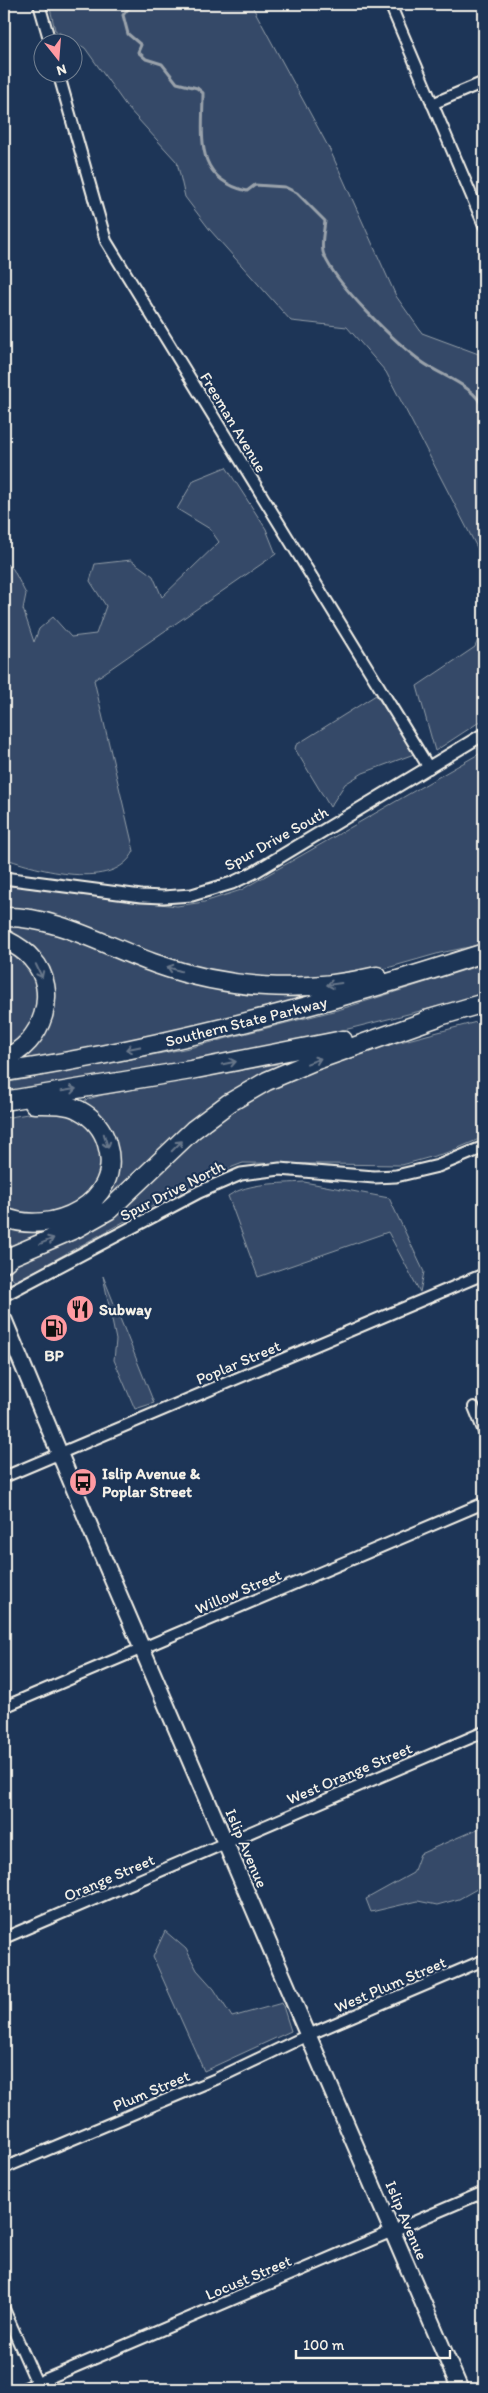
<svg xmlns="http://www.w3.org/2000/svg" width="488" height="2393" font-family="Itim,sans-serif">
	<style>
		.green { fill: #354a67; stroke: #949ea8 }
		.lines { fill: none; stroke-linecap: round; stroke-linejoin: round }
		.stream { stroke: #9aa2ab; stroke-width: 3 }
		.minor-casing { stroke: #f4f1e8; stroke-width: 14 }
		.tertiary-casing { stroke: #f4f1e8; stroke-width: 15 }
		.primary-casing { stroke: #f4f1e8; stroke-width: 19 }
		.motorway-casing { stroke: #f4f1e8; stroke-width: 21 }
		.minor { stroke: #1d3557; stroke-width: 10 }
		.tertiary { stroke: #1d3557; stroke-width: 11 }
		.primary { stroke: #1d3557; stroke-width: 15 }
		.motorway { stroke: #1d3557; stroke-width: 18 }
		.oneway { stroke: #68778a }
		.labels { text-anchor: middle; stroke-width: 4.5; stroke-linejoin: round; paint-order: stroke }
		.street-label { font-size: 16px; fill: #f4f1e8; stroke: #1d3557 }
		.poi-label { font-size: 16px; font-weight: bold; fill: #f4f1e8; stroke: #1d3557; text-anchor: start }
	</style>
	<rect width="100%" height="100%" fill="#1d3557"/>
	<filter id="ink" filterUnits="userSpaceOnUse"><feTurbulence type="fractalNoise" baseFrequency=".02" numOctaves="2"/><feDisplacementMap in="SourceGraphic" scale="10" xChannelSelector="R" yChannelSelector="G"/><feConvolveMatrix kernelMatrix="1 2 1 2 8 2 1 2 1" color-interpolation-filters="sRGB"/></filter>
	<g filter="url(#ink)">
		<path class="green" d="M49,4H251L330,150L396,296L422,333L484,356V561L386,372L347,327L291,321L210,230L185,197L177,162L127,107L85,48L55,30Z
			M226,467L266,529L276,554L94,680L134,851C114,892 37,870 4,858V562L13,569L26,594L23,609L34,642L39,629L53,617L71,637L96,634L106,606L90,581L95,564L131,560L153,576L162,597L219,542L210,529L177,509L194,480Z
			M484,624V719L435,751L417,686L475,647Z
			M376,695L414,754L363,773L345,784L330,807L295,749L296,745Z
			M484,751V944L440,953L366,974L252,981L187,968L4,914V885L177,906L204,902L241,890Z
			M4,922L45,927L86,941L301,992L302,999L172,1033L27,1061L26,1055L40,1041L53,1017L54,990L45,964L4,934Z
			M4,944L31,962L42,984L31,1035L4,1055Z
			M484,964V995L348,1029L194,1062L4,1094V1083L189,1048L341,1009Z
			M484,1020V1137L449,1152L402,1165L243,1163L222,1171L145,1210L22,1278L15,1281L10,1277L6,1266L49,1248L183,1149L230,1108L286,1077L339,1058Z
			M277,1064L279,1071L119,1197L4,1256V1224L100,1206C127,1165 124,1135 84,1106L85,1100L102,1095Z
			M51,1110L75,1113L104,1141L102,1184L54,1218L4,1212V1118Z
			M304,1182L389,1198L424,1272L420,1292L388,1232L258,1277L228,1196C250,1182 279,1184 304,1182Z
			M103,1276L154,1403L135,1409L114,1360L116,1340Z
			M484,1826V1885L459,1899L437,1905L418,1901L371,1912L366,1899L413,1873L420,1854Z
			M165,1931L186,1949L197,1970L214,1989L232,2017L282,2003L291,2031L204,2071L153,1957Z"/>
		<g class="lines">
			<path class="stream" d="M132,4L123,15L128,34L141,45L138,52L146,59L162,64L177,83L197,88L203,93C203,136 193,178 247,191L255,185L285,187L297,193L325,221C324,231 320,246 324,255C337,286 395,342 422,362C443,377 474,385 484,409"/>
			<g class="minor-casing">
				<path id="minor" d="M39,4L50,42
					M390,4L484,225
					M58,72L106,241L429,768
					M432,104L484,82
					M474,1407L484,1432
					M4,1477L484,1274
					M4,1707L484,1503
					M4,1938L484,1732
					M4,2168L216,2079L308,2035L484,1960
					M4,2309L39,2388
					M23,2389L484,2192"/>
			</g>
			<g class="tertiary-casing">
				<path id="tertiary" d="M4,878L141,896L163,897L192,895L232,883L253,873L484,734
					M4,1295L199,1192L241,1174L280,1169L374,1177L396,1176L438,1166L484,1147"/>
			</g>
			<g class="primary-casing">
				<path id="primary" d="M4,1320L98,1546L460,2389"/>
			</g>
			<g class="motorway-casing">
				<path id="motorway" d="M4,917C57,916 107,947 156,964C227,989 303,994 377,976
					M4,939C14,944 25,950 32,959C61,990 42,1045 4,1058
					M426,1020L484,1003
					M4,1072C168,1047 327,1004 484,953
					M4,1101L191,1070L343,1040
					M4,1217C50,1237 125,1203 107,1144C103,1129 94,1118 79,1110C66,1103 49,1104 34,1104
					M4,1263L12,1256L77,1228L109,1210L193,1130L229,1103L267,1081L314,1061L438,1017"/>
			</g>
			<use href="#minor" class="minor"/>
			<use href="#tertiary" class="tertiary"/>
			<use href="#primary" class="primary"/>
			<use href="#motorway" class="motorway"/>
		</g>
		<defs><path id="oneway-shaft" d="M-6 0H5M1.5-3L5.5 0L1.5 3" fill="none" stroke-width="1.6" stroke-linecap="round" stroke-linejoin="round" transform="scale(1.25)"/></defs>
		<g class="oneway">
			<use href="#oneway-shaft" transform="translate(174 969) rotate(-163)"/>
			<use href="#oneway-shaft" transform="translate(39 971) rotate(65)"/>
			<use href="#oneway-shaft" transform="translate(334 984) rotate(172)"/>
			<use href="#oneway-shaft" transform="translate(133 1048) rotate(169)"/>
			<use href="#oneway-shaft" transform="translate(314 1061) rotate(-21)"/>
			<use href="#oneway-shaft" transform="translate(229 1063) rotate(-11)"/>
			<use href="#oneway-shaft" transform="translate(69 1090) rotate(-9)"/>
			<use href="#oneway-shaft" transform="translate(106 1141) rotate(73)"/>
			<use href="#oneway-shaft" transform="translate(177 1146) rotate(-45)"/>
			<use href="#oneway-shaft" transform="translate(47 1241) rotate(-23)"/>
		</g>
	</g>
	<defs>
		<g id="restaurant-disc" transform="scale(1.4375)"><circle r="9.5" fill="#ff9aa2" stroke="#1d3557"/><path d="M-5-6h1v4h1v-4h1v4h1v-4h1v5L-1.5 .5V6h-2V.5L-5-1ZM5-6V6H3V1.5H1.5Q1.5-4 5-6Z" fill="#111"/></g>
		<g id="fuel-disc" transform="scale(1.4375)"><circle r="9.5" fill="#ff9aa2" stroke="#1d3557"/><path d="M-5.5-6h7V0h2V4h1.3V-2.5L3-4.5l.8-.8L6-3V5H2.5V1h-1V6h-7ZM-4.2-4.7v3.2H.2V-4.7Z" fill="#111"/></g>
		<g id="bus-disc" transform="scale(1.4375)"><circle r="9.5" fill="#ff9aa2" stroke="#1d3557"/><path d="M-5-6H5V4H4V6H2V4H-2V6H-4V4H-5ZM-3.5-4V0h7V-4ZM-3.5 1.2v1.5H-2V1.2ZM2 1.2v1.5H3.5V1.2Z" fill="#111"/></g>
	</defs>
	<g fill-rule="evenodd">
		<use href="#restaurant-disc" x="80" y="1309"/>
		<use href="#fuel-disc" x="54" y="1328"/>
		<use href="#bus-disc" x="83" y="1482"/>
	</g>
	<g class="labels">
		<g class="street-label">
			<text transform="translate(234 422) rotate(59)" y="6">Freeman Avenue</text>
			<text transform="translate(276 838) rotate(-29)" y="6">Spur Drive South</text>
			<text transform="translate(246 1021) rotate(-14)" y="6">Southern State Parkway</text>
			<text transform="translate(172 1190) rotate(-27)" y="6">Spur Drive North</text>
			<text transform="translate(238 1362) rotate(-23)" y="6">Poplar Street</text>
			<text transform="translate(238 1591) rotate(-23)" y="6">Willow Street</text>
			<text transform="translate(349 1773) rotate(-23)" y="6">West Orange Street</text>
			<text transform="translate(247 1848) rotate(67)" y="6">Islip Avenue</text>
			<text transform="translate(109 1877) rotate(-23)" y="6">Orange Street</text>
			<text transform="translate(390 1984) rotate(-23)" y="6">West Plum Street</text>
			<text transform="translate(151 2090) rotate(-23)" y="6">Plum Street</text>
			<text transform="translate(407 2220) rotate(67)" y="6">Islip Avenue</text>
			<text transform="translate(248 2277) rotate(-23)" y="6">Locust Street</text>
		</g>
		<g class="poi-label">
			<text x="99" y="1315">Subway</text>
			<text x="54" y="1361" text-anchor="middle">BP</text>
			<text x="102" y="1479">Islip Avenue &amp;<tspan x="102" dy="18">Poplar Street</tspan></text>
		</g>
	</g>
	<rect width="488" height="2393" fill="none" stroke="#1d3557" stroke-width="20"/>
	<rect x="10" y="10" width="468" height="2373" fill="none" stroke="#f4f1e8" stroke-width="2" filter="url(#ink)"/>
	<g transform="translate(58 58) rotate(163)"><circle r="24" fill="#1d3557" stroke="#738091"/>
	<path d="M0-4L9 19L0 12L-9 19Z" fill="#ff9aa2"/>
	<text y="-8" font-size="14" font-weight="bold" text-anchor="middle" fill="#f4f1e8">N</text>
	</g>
	<path d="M296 2350v8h154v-8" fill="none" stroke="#f4f1e8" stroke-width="2.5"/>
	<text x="303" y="2350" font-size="15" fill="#f4f1e8" stroke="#1d3557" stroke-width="4" paint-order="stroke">100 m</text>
</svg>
